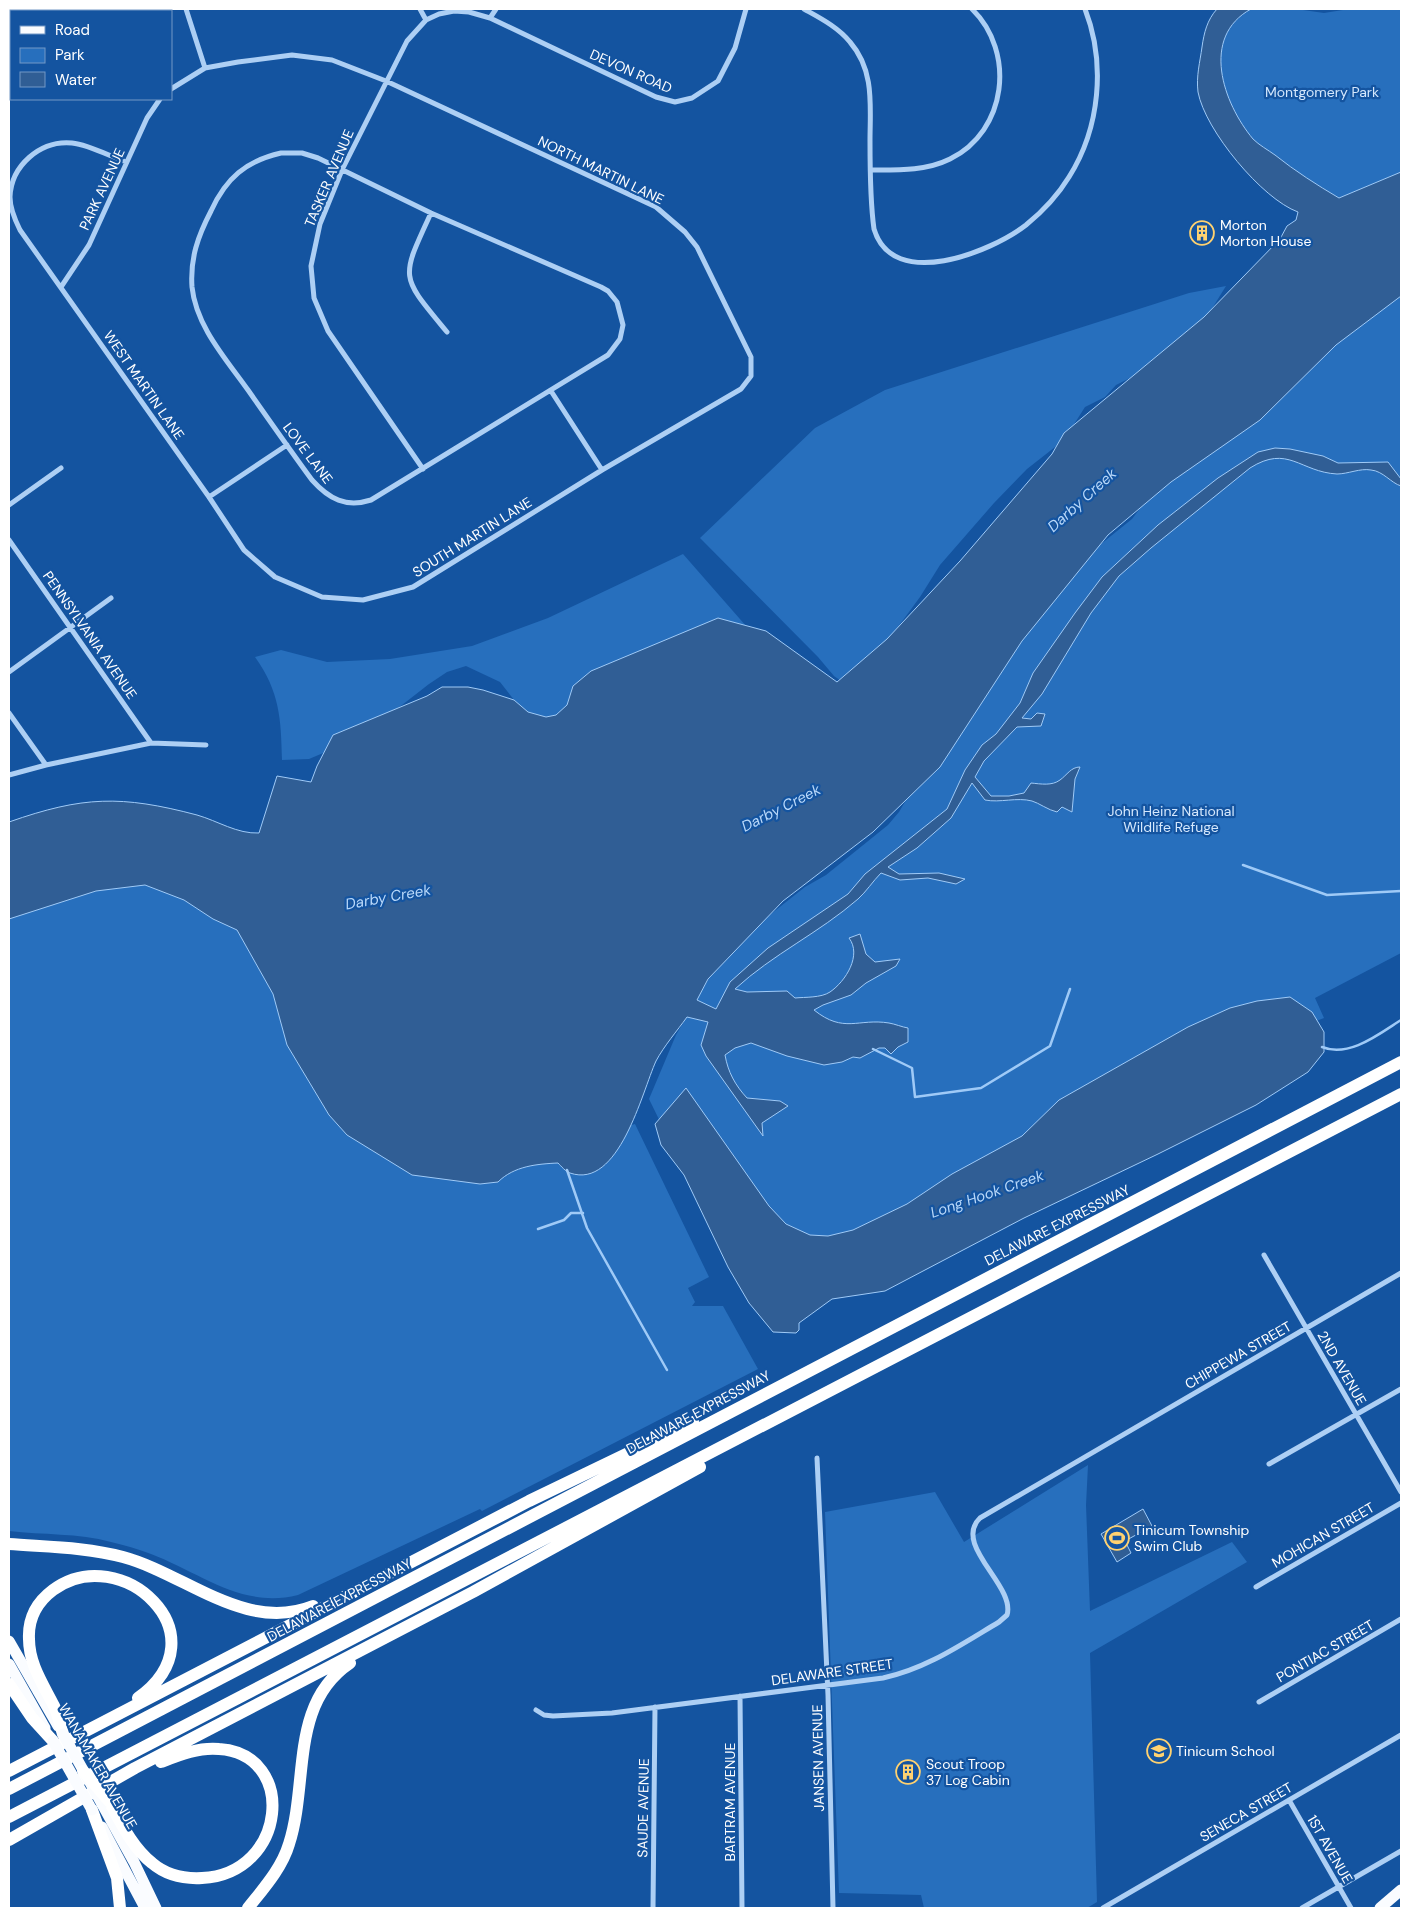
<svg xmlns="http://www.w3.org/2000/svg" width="1410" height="1917" font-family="'DM Sans',sans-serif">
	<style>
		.green { fill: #276fbd }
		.water { fill: #305e95; stroke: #9fcaf7 }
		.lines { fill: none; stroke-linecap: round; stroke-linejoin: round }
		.stream { stroke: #9fcaf7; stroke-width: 2.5 }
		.minor { stroke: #adcff4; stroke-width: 5 }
		.primary { stroke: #fafcff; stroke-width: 11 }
		.motorway { stroke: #fff; stroke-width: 12 }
		.primary-bridge { stroke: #fafcff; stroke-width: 11 }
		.motorway-bridge { stroke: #fff; stroke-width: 12 }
		.labels { text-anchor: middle; stroke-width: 4.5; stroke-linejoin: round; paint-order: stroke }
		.street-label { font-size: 14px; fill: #fff; stroke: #1454a0 }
		.park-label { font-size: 14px; fill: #d5e8fd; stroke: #1454a0 }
		.poi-label { font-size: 14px; fill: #fff; stroke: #1454a0; text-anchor: start }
		.water-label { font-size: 15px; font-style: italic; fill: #bad9fa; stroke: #1454a0 }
	</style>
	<rect width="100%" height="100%" fill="#1454a0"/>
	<path class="green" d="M1251,9H1296L1324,13L1349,9H1401V172L1339,198C1317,185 1295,171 1275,155C1268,150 1259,146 1253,139C1223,103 1200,37 1251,9Z
		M1401,276V953L1315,998L1324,1018L1267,1040L849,1241L718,1240L649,1099L676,1035L711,975L748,932L805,887L826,875L888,825L899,812L909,795L913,770L1096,548L1132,519L1150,495Z
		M1226,286L1208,315L1140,373L1116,385L1105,397L1085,407L1064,440L1027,469L994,503L940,565L920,597L895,631L847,685L834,676L818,657L700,538L815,428L885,390L1189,293Z
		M683,554L824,715L539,732L500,682L466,666L447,672L429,684L361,737L309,759L282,760C281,719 280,692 255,657L281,650L327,662L390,659L472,646L548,618Z
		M159,879L628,1126L635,1124L709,1277L688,1288L695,1302L692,1306H723L758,1369L482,1511L480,1509L298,1595C242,1609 201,1573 151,1554C138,1549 124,1545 111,1542C78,1533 43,1535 9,1531V915L48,900Z
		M1088,1465L1086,1505L1090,1611L1232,1542L1247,1562L1090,1653L1097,1902L1087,1908H924L921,1895L839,1893L825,1512L935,1492L964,1542Z"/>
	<path class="water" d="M1217,9H1251C1200,37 1223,103 1253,139C1259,145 1268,150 1275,155C1295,171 1317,185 1339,198L1401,172V296L1336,345L1260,420L1171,482L1108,535L1022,641L940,767L873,832L783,901L708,979L697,1000L716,1009L730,982L768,948L848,894L865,874L947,809L965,770L982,745L996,734L1020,703L1033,673L1075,613L1102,577L1158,525L1218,478L1258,452L1275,448L1290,449L1323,456L1338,463L1388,462L1401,479V486C1391,483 1383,471 1371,470C1360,468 1348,474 1337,474C1300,472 1288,444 1250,468L1151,548L1119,576L1091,613L1042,694L1022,718L1031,719L1037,713L1045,714L1041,726L1017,727L984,761L975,777L991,796H1009L1024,793L1031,783C1041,784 1052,786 1060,780C1067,775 1071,767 1080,767L1075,779L1072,812L1062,807L1057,812C1048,810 1039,803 1032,801C1017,797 1000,803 985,800L972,783L951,818L917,848L888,867L899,874L939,873L965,879L956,884L928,878L900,880L881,873C873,881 866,892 858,899C819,933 773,954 735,989L747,992L787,991L795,998C805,997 821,998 830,992C846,981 862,955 849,938L860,934L866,954L875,962L900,959L896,966L866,983L851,995L823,1005L814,1010C844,1034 858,1018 889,1023C895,1024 902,1027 908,1028V1042L898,1047L891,1054L885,1048H879L860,1058L853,1057L842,1062L824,1065L787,1056L751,1043L735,1048L725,1055C728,1072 735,1085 747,1098L780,1101L788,1106L762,1123L763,1136L706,1056L701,1045L708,1022L687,1017C677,1031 664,1046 656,1061C642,1092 619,1190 570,1173C566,1172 561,1166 558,1163C537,1164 514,1166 498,1182L480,1184L412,1175L347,1135L329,1115L287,1045L273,994L237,930L213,919L184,900L145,885L96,891L9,919V822C83,796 121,795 197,815C218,821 237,834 259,833L277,776L311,782L317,766L333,735L427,696L442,687H468L483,690L514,700L528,712L546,717L556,715L567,705L573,686L591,671L718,618L766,631L837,682L887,639L960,561L1052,454L1064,433L1204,317L1280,239L1287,226L1296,220L1298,212C1262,199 1205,130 1198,92C1196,76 1200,62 1202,47C1204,33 1207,20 1217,9Z
		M1290,997L1312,1012L1324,1032V1052L1308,1072L1256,1105L1158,1154L1024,1218L885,1291L832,1299L799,1323V1330L796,1333L773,1332L749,1303L728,1267L684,1175L661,1145L655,1124L686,1088L769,1206L786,1224L810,1235L828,1236L853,1230L907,1204L952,1174L1022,1136L1059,1100L1188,1027L1230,1008L1257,1001Z
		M1143,1509L1152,1526L1125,1541L1131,1553L1117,1562L1101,1534Z"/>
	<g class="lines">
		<path class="stream" d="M1243,865L1327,895L1401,891
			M1322,1047C1349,1058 1379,1034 1401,1020
			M873,1049L912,1068L915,1097L981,1088L1050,1046L1070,989
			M567,1170L587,1228L667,1370
			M538,1229L564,1220L571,1213H583"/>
		<path class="minor" d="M186,9L205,68
			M420,9L426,20
			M804,9C820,18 838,27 850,42C875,71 870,106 870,141C870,169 870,201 874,229C893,292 991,252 1026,225C1042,212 1058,195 1069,177C1100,128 1106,63 1085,9
			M490,18L496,9
			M281,153H302L318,158L431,213L601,287L608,291L617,302L623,325L620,339L608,355L371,500C346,508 329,499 312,480C290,450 269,420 248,390C226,359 196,326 192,287C190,258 198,236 211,211C226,178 246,161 281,153Z
			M126,162C109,156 90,145 72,143C40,140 11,166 10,197C10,209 15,220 20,230L209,497L244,550L275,577L322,597L363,600L413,587L602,470L741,389L751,376V357L697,247L685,232L656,207L386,81L332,60L292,55L238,62L205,68L171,89
			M871,170C898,170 926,171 950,159C1007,131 1016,52 972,9
			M431,213C400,280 400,275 447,332
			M61,287L89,245L147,118L160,99
			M551,391L602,470
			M423,469L328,331L314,298L311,266L320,224L342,170L407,41L426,20L439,14L454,11L469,12L490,18L656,97L675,102L692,98L718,81L735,48L746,9
			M209,497L287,445
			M9,505L61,468
			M9,540L151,743
			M9,672L111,598
			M9,713L46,765
			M9,775L46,765L151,743L206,745
			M1264,1255L1401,1492
			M817,1458L828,1695L833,1908
			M1269,1464L1401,1389
			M1256,1587L1401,1503
			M740,1696L742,1908
			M1259,1702L1401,1619
			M536,1710L544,1715L553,1716L612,1713L883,1678C926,1669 962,1644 999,1622L1007,1615C1016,1586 952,1545 980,1518L1401,1273
			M1289,1800L1351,1908
			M653,1908L655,1707
			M1103,1908L1401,1735
			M1302,1908L1401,1851"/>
		<path class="primary" d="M9,1641L58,1726
			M9,1664L45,1728
			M102,1804L134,1862L156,1908
			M102,1827L145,1908
			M1380,1908L1401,1890"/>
		<path class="motorway" d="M9,1544C47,1547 86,1547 123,1557C186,1574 245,1633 313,1606
			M9,1684L32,1718L53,1741
			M63,1734C60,1725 58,1714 54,1706C43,1684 29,1664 29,1639C28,1619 37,1602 53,1590C120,1540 226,1635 138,1698
			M9,1771L529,1501L693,1422
			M9,1789L1401,1062
			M109,1801C121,1823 132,1847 152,1863C166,1875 184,1879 202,1878C287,1874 298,1754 219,1749C199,1747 179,1755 161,1762
			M92,1810L117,1878L120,1908
			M9,1817L1401,1094
			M9,1840L135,1768L473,1592L700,1467
			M248,1908C263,1889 282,1868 289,1844C309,1782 289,1704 350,1663"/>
		<path class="primary-bridge" d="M63,1734L102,1804
			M53,1741L92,1810"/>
		<path class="motorway-bridge" d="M83,1771L109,1801"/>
	</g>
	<defs>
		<g id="building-ring" transform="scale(1.25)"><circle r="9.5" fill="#1454a0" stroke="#ffd270" stroke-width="1.5"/><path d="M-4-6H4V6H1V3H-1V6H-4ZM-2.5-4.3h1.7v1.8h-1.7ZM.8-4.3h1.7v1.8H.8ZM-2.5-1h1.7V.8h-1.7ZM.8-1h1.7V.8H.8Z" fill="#ffd270"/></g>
		<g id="stadium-ring" transform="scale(1.25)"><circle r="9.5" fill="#1454a0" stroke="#ffd270" stroke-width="1.5"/><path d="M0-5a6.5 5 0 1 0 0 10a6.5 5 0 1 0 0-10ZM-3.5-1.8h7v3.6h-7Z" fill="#ffd270"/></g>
		<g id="school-ring" transform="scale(1.25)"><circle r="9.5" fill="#1454a0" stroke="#ffd270" stroke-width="1.5"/><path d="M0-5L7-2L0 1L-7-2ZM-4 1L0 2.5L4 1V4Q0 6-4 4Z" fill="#ffd270"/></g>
	</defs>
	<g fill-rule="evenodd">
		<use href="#building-ring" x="1202" y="233"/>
		<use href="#stadium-ring" x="1117" y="1538"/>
		<use href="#school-ring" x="1159" y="1751"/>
		<use href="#building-ring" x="908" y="1772"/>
	</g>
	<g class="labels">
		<g class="street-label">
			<text transform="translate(631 71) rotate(24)" y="5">DEVON ROAD</text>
			<text transform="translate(601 170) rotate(26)" y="5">NORTH MARTIN LANE</text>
			<text transform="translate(329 178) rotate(-67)" y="5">TASKER AVENUE</text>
			<text transform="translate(102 189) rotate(-65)" y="5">PARK AVENUE</text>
			<text transform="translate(144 385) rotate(55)" y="5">WEST MARTIN LANE</text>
			<text transform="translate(308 453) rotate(53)" y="5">LOVE LANE</text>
			<text transform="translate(472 537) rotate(-32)" y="5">SOUTH MARTIN LANE</text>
			<text transform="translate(90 635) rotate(55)" y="5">PENNSYLVANIA AVENUE</text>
			<text transform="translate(1057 1225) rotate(-27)" y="5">DELAWARE EXPRESSWAY</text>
			<text transform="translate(1238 1355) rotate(-30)" y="5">CHIPPEWA STREET</text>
			<text transform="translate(1342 1368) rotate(60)" y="5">2ND AVENUE</text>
			<text transform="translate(698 1412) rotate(-28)" y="5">DELAWARE EXPRESSWAY</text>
			<text transform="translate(1323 1535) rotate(-30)" y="5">MOHICAN STREET</text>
			<text transform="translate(339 1600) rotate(-28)" y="5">DELAWARE EXPRESSWAY</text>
			<text transform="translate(1325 1651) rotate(-30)" y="5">PONTIAC STREET</text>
			<text transform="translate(832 1672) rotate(-8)" y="5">DELAWARE STREET</text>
			<text transform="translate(818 1758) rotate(-91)" y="5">JANSEN AVENUE</text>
			<text transform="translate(98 1766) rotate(60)" y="5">WANAMAKER AVENUE</text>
			<text transform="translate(730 1802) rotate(-90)" y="5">BARTRAM AVENUE</text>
			<text transform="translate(643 1808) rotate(-89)" y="5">SAUDE AVENUE</text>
			<text transform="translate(1246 1812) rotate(-30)" y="5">SENECA STREET</text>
			<text transform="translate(1330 1849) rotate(60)" y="5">1ST AVENUE</text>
		</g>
		<g class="park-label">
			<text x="1322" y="97">Montgomery Park</text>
			<text x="1171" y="816">John Heinz National<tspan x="1171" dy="16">Wildlife Refuge</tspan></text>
		</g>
		<g class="poi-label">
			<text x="1220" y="230">Morton<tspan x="1220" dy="16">Morton House</tspan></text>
			<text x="1134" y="1535">Tinicum Township<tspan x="1134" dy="16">Swim Club</tspan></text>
			<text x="1176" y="1756">Tinicum School</text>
			<text x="926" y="1769">Scout Troop<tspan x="926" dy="16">37 Log Cabin</tspan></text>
		</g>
		<g class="water-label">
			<text transform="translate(1082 500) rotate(-42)" y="5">Darby Creek</text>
			<text transform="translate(781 808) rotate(-27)" y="5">Darby Creek</text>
			<text transform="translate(388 897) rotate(-10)" y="5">Darby Creek</text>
			<text transform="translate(987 1194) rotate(-19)" y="5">Long Hook Creek</text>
		</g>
	</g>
	<rect width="1410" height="1917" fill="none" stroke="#ffffff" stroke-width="20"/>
	<rect x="10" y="10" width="162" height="90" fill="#1454a0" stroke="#7298c6"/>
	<rect x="20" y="26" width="25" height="8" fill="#fafcff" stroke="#7298c6"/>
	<text x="55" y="35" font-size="15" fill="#ffffff">Road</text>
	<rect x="20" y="48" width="25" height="15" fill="#276fbd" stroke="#7298c6"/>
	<text x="55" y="60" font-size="15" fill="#ffffff">Park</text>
	<rect x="20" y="72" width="25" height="15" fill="#305e95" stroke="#7298c6"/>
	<text x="55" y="85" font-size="15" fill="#ffffff">Water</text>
</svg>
